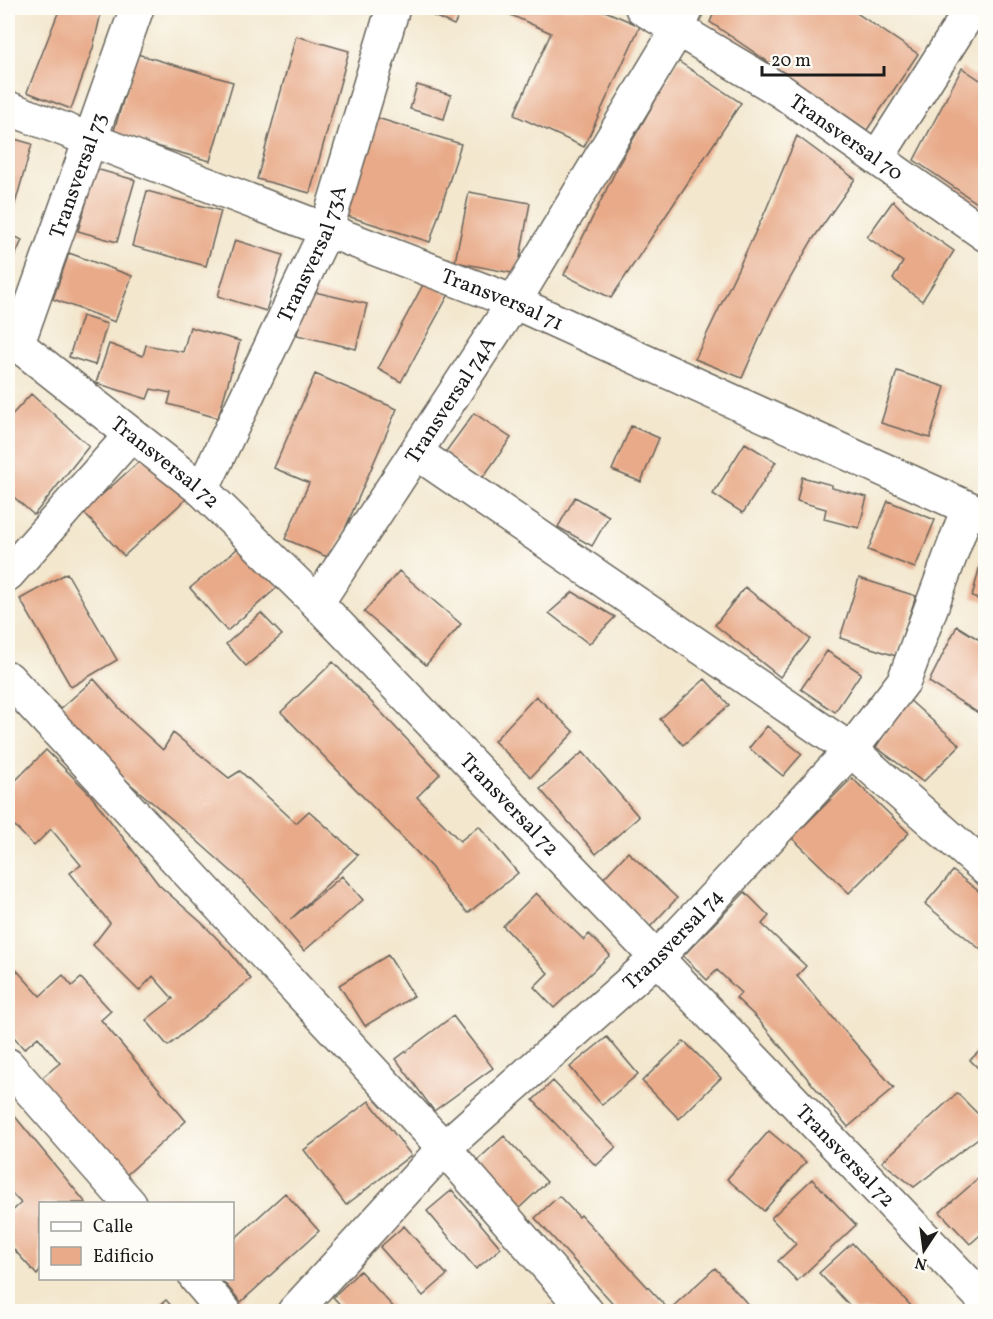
<svg xmlns="http://www.w3.org/2000/svg" width="993" height="1319" font-family="Vollkorn,serif">
	<style>
		.building { fill: #e8aa89 }
		.lines { fill: none; stroke-linecap: round; stroke-linejoin: round }
		.minor-casing { stroke: #67635a; stroke-width: 36 }
		.minor { stroke: #fff; stroke-width: 33 }
		.labels { text-anchor: middle; stroke-width: 4.5; stroke-linejoin: round; paint-order: stroke }
		.street-label { font-size: 21px; fill: #1c1c1c; stroke: #fdfcf7 }
	</style>
	<rect width="100%" height="100%" fill="#fdfcf7"/>
	<filter id="ink" filterUnits="userSpaceOnUse"><feTurbulence type="fractalNoise" baseFrequency=".0167" numOctaves="2"/><feDisplacementMap in="SourceGraphic" scale="12" xChannelSelector="R" yChannelSelector="G"/><feConvolveMatrix kernelMatrix="1 2 1 2 8 2 1 2 1" color-interpolation-filters="sRGB"/></filter>
	<filter id="wash" filterUnits="userSpaceOnUse"><feTurbulence type="fractalNoise" baseFrequency=".008" numOctaves="4" result="noise"/><feDisplacementMap in="SourceGraphic" scale="24" xChannelSelector="R" yChannelSelector="G"/><feGaussianBlur stdDeviation="1.35" result="paint"/><feColorMatrix in="noise" values="0 0 0 0 0 0 0 0 0 0 0 0 0 0 0 0 0 1.4 0 .05"/><feComposite in="paint" operator="in"/></filter>
	<g filter="url(#wash)">
		<rect width="100%" height="100%" fill="#f3e7ce"/>
		<g id="blocks">
			<path class="building" d="M60,8H102L93,48L71,109L27,92Z
				M429,8H463L454,25L427,13Z
				M502,8H598L640,26L584,147L514,115L551,33L500,10Z
				M716,8H849L918,54L867,130L710,22Z
				M296,36L349,51L310,193L257,179Z
				M137,54L233,82L210,161L113,134Z
				M678,61L741,103L611,298L564,275L619,164Z
				M962,68L986,84V209L914,160Z
				M417,85L451,95L444,119L410,109Z
				M374,117L461,144L430,242L344,215Z
				M797,136L855,179L811,242L772,310L742,378L695,359L765,212Z
				M8,137L32,144L13,211L8,209Z
				M96,169L135,180L117,242L78,231Z
				M147,191L221,211L206,266L132,246Z
				M469,192L530,203L517,274L455,262Z
				M893,201L921,228L954,251L922,301L893,279L903,262L867,237Z
				M8,233L22,240L8,272Z
				M235,240L283,255L266,311L218,296Z
				M69,253L132,276L115,322L53,299Z
				M425,281L449,294L401,382L378,369Z
				M306,290L367,304L356,349L297,335Z
				M82,316L107,324L95,365L69,357Z
				M190,327L240,341L218,418L168,404L171,393L151,389L147,399L96,383L109,344L143,356L146,345L183,352Z
				M897,371L945,387L930,438L881,423Z
				M315,374L397,409L332,559L285,539L309,483L274,468Z
				M31,394L89,446L34,515L8,492V419Z
				M474,413L511,438L481,480L444,454Z
				M631,426L659,438L641,482L612,470Z
				M745,443L776,462L743,513L713,494Z
				M986,452V474L978,471Z
				M145,456L186,499L124,556L83,512Z
				M802,477L832,485V488L867,497L859,528L824,519L826,509L797,501Z
				M575,497L609,516L592,546L558,527Z
				M888,501L935,520L915,568L868,550Z
				M243,544L279,586L227,631L190,588Z
				M985,545H986V602L972,597Z
				M399,571L461,624L426,665L364,612Z
				M67,573L117,660L71,687L20,599Z
				M859,578L916,596L896,656L840,638Z
				M745,587L810,639L780,677L715,625Z
				M573,592L615,617L589,644L549,613Z
				M261,613L282,635L246,666L226,644Z
				M957,626L986,644V718L929,682Z
				M827,651L861,673L835,712L801,689Z
				M333,662L440,774L417,797L460,841L479,826L518,873L468,913L447,891L432,868L281,712Z
				M94,679L128,718L163,750L173,733L229,778L240,771L296,823L309,811L358,855L290,920L342,876L363,900L304,951L267,907L241,880L186,831L129,783L94,750L58,711Z
				M705,679L729,705L683,745L660,719Z
				M536,696L574,732L531,777L494,741Z
				M907,698L960,745L923,782L876,747Z
				M767,726L802,754L783,776L749,748Z
				M46,750L89,793L159,885L204,925L229,951L251,979L168,1046L146,1020L173,999L153,976L139,991L93,945L110,923L70,873L81,865L51,829L34,846L8,819V788Z
				M583,752L639,817L596,854L540,789Z
				M852,778L909,833L849,893L792,838Z
				M628,852L677,898L650,927L601,881Z
				M953,871L986,897V954L925,904Z
				M745,892L769,916L762,924L806,966L797,976L894,1088L848,1127L756,1017L736,998L741,993L717,970L707,980L683,956Z
				M536,893L584,940L589,934L610,955L554,1008L534,987L548,973L503,926Z
				M388,955L414,996L365,1026L339,985Z
				M11,964L40,996L63,975L72,986L81,978L111,1011L101,1020L186,1121L123,1178L38,1081L60,1063L38,1037L24,1049L8,1030V967Z
				M453,1016L493,1068L434,1111L396,1059Z
				M607,1037L638,1074L602,1105L570,1067Z
				M684,1041L721,1078L679,1119L642,1081Z
				M986,1045V1076L970,1060Z
				M553,1081L616,1147L596,1166L533,1100Z
				M957,1093L986,1122V1132L914,1187L882,1162Z
				M369,1101L411,1155L346,1205L304,1150Z
				M8,1108L86,1203H40V1271L37,1275L8,1243V1215L21,1203L8,1190Z
				M769,1131L806,1162L764,1211L727,1179Z
				M504,1136L547,1182L516,1211L472,1165Z
				M980,1177L986,1183V1230L970,1244L940,1212Z
				M812,1179L856,1225L797,1281L778,1261L796,1244L771,1218Z
				M452,1190L501,1248L476,1269L427,1211Z
				M285,1193L319,1231L241,1302L220,1278H232V1241Z
				M559,1196L579,1217L581,1215L669,1310L715,1268L754,1311H620L535,1218Z
				M404,1226L447,1275L423,1296L380,1247Z
				M852,1243L879,1272L916,1311H855L819,1273Z
				M360,1271L397,1311H346L333,1297Z
				M166,1300L176,1311H153Z
				M551,1304L558,1311H542Z"/>
		</g>
	</g>
	<g filter="url(#ink)">
		<use href="#blocks" fill-opacity="0" stroke="#67635a" stroke-width="1.5"/>
		<g class="lines">
			<g class="minor-casing">
				<g id="minor">
					<path id="s1" d="M642,8L781,91L986,235"/>
					<path id="s2" d="M8,108L514,302L986,516"/>
					<path d="M877,158L972,8"/>
					<path id="s3" d="M8,337L202,490L317,603L986,1302"/>
					<path id="s4" d="M18,343L137,8"/>
					<path d="M417,453L851,750L986,869"/>
					<path id="s5" d="M202,490L326,231L393,8"/>
					<path d="M8,574L131,435"/>
					<path id="s6" d="M317,603L514,302L678,29L687,8"/>
					<path d="M8,678L444,1148L587,1312"/>
					<path d="M8,1065L130,1204"/>
					<path d="M196,1278L225,1312"/>
					<path id="s7" d="M294,1312L444,1148L657,958L851,750L904,681L968,508"/>
				</g>
			</g>
			<use href="#minor" class="minor"/>
		</g>
	</g>
	<g class="labels">
		<g class="street-label">
			<text dy="7" stroke="none"><textPath href="#s1" startOffset="242">Transversal 70</textPath></text>
			<text dy="7" stroke="none"><textPath href="#s4" startOffset="178">Transversal 73</textPath></text>
			<text dy="7" stroke="none"><textPath href="#s5" startOffset="261">Transversal 73A</textPath></text>
			<text dy="7" stroke="none"><textPath href="#s2" startOffset="530">Transversal 71</textPath></text>
			<text dy="7" stroke="none"><textPath href="#s6" startOffset="243">Transversal 74A</textPath></text>
			<text dy="7" stroke="none"><textPath href="#s3" startOffset="201">Transversal 72</textPath></text>
			<text dy="7" stroke="none"><textPath href="#s3" startOffset="687">Transversal 72</textPath></text>
			<text dy="7" stroke="none"><textPath href="#s7" startOffset="532">Transversal 74</textPath></text>
			<text dy="7" stroke="none"><textPath href="#s3" startOffset="1173">Transversal 72</textPath></text>
		</g>
	</g>
	<rect width="993" height="1319" fill="none" stroke="#fdfcf7" stroke-width="30"/>
	<rect x="39" y="1202" width="195" height="78" fill="#fdfcf7" stroke="#a3a29f" stroke-width="1.5"/>
	<rect x="51" y="1222" width="30" height="9" fill="#ffffff" stroke="#a3a29f" stroke-width="1.5"/>
	<text x="93" y="1232" font-size="18" fill="#1c1c1c">Calle</text>
	<rect x="51" y="1247" width="30" height="18" fill="#e8aa89" stroke="#a3a29f" stroke-width="1.5"/>
	<text x="93" y="1262" font-size="18" fill="#1c1c1c">Edificio</text>
	<g transform="translate(924 1250) rotate(193)" stroke="#fdfcf7" stroke-width="4.5" paint-order="stroke">
	<path d="M0-4.5L10 22L0 15L-10 22Z" fill="#1c1c1c"/>
	<text y="-9" font-size="16" font-weight="bold" text-anchor="middle" fill="#1c1c1c">N</text>
	</g>
	<path d="M762 66v9h122v-9" fill="none" stroke="#1c1c1c" stroke-width="3"/>
	<text x="771" y="66" font-size="18" fill="#1c1c1c" stroke="#fdfcf7" stroke-width="4.5" paint-order="stroke">20 m</text>
</svg>
